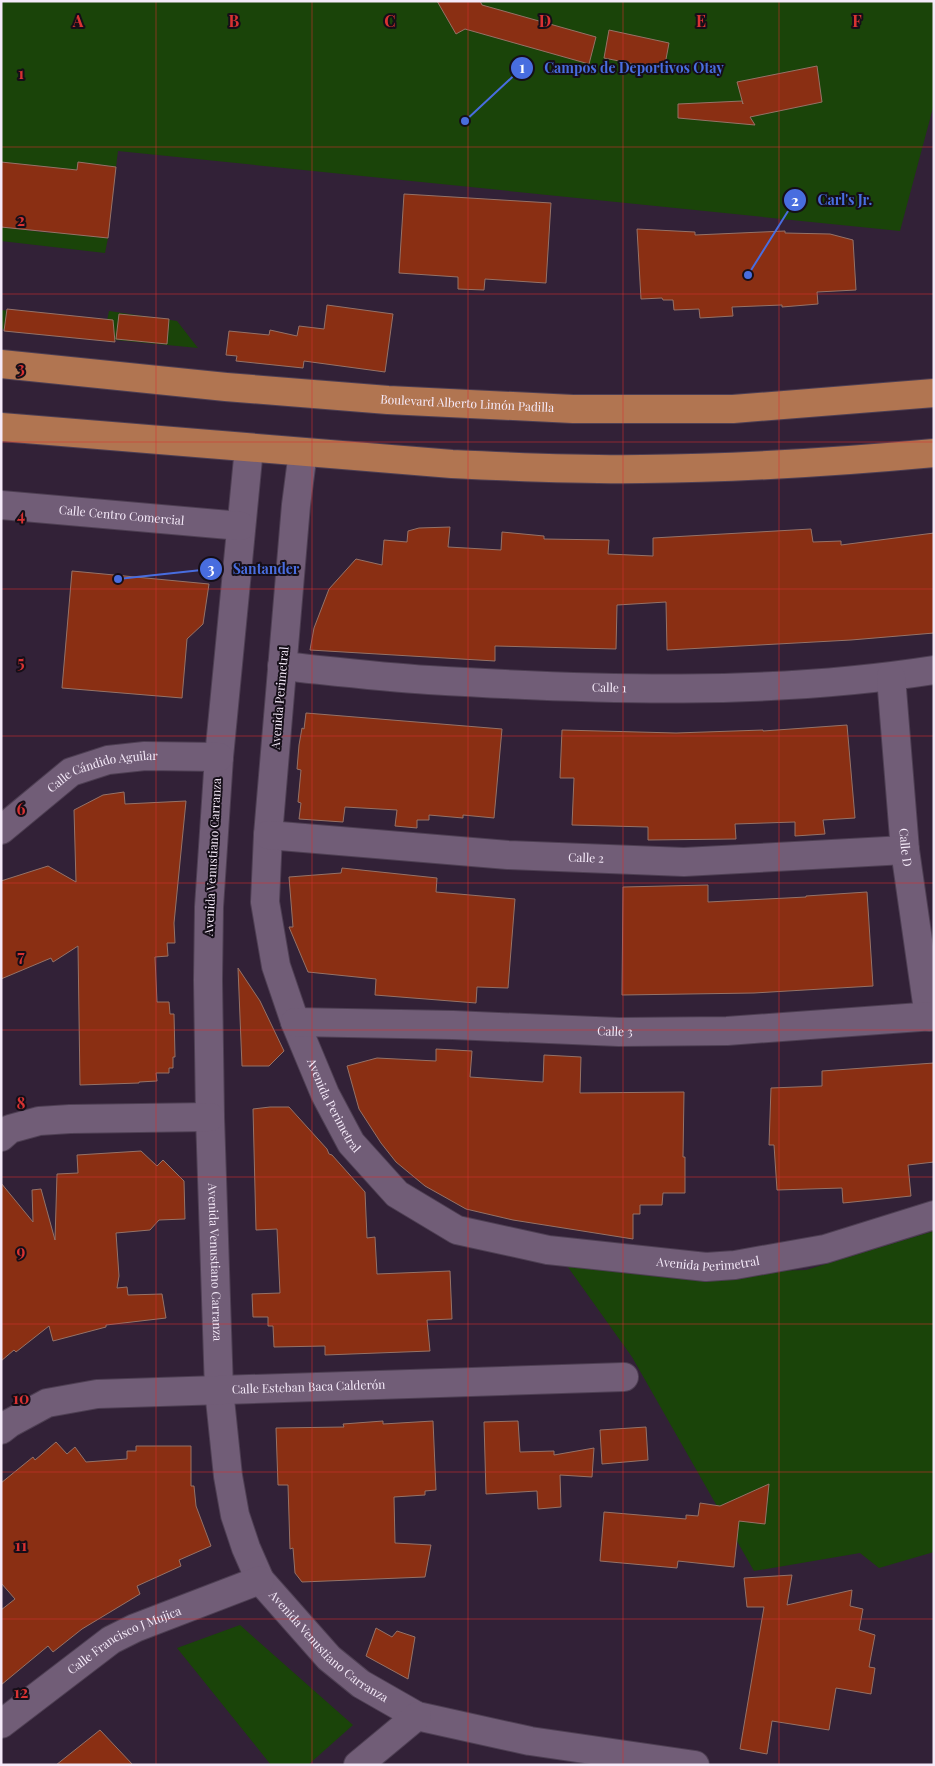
<svg xmlns="http://www.w3.org/2000/svg" width="935" height="1766" font-family="'Playfair Display',serif">
	<style>
		.green { fill: #1a4409 }
		.building { fill: #8a2f13; stroke: #957267 }
		.lines { fill: none; stroke-linecap: round; stroke-linejoin: round }
		.minor-casing { stroke: #4e3f53; stroke-width: 30 }
		.highway-casing { stroke: #4e3f53; stroke-width: 30 }
		.minor { stroke: #715d77; stroke-width: 28 }
		.highway { stroke: #b17551; stroke-width: 28 }
		.grid { fill: none; stroke: #d83232; stroke-width: 1; stroke-opacity: 0.55 }
		.labels { text-anchor: middle; stroke-width: 4; stroke-linejoin: round; paint-order: stroke }
		.street-label { font-size: 12px; fill: #f5eaf9; stroke: #150e18 }
		.grid-label { font-size: 16px; text-anchor: middle; font-weight: bold; fill: #d83232; stroke: #150e18; stroke-width: 4; stroke-linejoin: round; paint-order: stroke }
		.leader { fill: none; stroke: #486ddf; stroke-width: 2 }
		.callout-dot { fill: #486ddf; stroke: #150e18; stroke-width: 2 }
		.mark-label { font-size: 15px; text-anchor: middle; font-weight: bold; fill: #fff }
		.callout-label { font-size: 14px; text-anchor: middle; font-weight: bold; fill: #486ddf; stroke: #150e18; stroke-width: 4; stroke-linejoin: round; paint-order: stroke }
	</style>
	<rect width="100%" height="100%" fill="#322137"/>
	<path class="green" d="M1,1H934V104L900,231L118,151L116,167L78,162L73,200L69,170L1,162Z
		M52,223L62,233L108,238L105,253L1,241V227L50,233Z
		M1,310L107,321L109,311L177,321L198,348L1,329Z
		M934,1231V1552L879,1568L860,1553L754,1571L632,1357L565,1263L661,1274L806,1270Z
		M240,1625L353,1725L308,1765H271L177,1648Z"/>
	<path class="building" d="M437,1H480L482,5L596,37L589,64L465,29L456,34Z
		M609,30L669,43L664,70L604,58Z
		M817,66L822,102L750,117L755,125L678,118V104L742,101L743,104L737,82Z
		M1,162L77,170L78,162L116,167L108,238L1,227Z
		M404,194L551,203L546,283L485,279L484,290L458,289V277L399,273Z
		M637,229L695,232V235L785,231V233L830,234L853,240L856,290L817,292L818,304L782,307V305L732,307L733,316L700,318L699,309L674,310L673,300H663L662,298L641,299Z
		M327,305L393,314L385,372L304,361L303,368L236,361L237,356L226,355L229,331L269,335L270,330L297,336L299,326L324,329Z
		M7,309L113,320L115,342L4,331Z
		M119,314L169,319L167,344L116,339Z
		M450,527L448,547L501,550L502,532L544,536V539L609,540L608,554L653,556V538L811,529L813,542L841,541V545L934,533V633L851,640L667,650L666,602L617,605L616,649L495,646V661L310,650L314,628L329,589L356,559L382,565L384,540L407,542L408,531L419,528Z
		M72,571L209,584L203,624L187,639L182,698L62,688Z
		M306,713L502,729L494,818L463,815V818L429,815V820H417V828L395,826L397,810L345,807L343,822L299,819L301,803L298,802L301,770L297,769L299,745L302,728L304,729Z
		M847,725L855,818L823,820L825,834L795,836V822L735,824L736,839L648,840V827L572,825L574,778H560L562,730L676,733L763,730V731Z
		M124,792L125,804L186,801L174,923L175,943H167L168,956L155,957L157,1002H169L170,1014H174L175,1057H173V1068H169V1073H156L157,1081L139,1082V1083L80,1085L78,946L53,962L51,958L1,979V881L48,866L76,882L74,810L103,795Z
		M342,868L437,878L436,892L515,899L508,988L477,987L476,1003L375,995L376,979L308,972L289,927H293L289,877L341,873Z
		M708,885V902L806,897V896L867,892L873,986L754,993L622,995L623,887Z
		M238,968L260,1001L284,1051L269,1066H242Z
		M436,1049L472,1051L470,1077L543,1082L544,1055L581,1057L580,1093L684,1092L683,1157H685V1193H663L662,1205H640V1214H633V1239L513,1220L466,1209L425,1186L396,1162L381,1143L359,1109L347,1066L377,1058L436,1061Z
		M934,1063V1162L908,1165L911,1196L843,1203L842,1188L777,1190L774,1145H769L771,1088L822,1086V1071Z
		M270,1107H289L327,1149L329,1154L332,1155L365,1192L367,1238L375,1237L377,1274L450,1271L452,1319L427,1320L430,1351L325,1355V1346L274,1347L273,1326H268V1317H253L252,1294L280,1293L277,1229L256,1230L253,1109Z
		M141,1151L157,1166L163,1160L184,1181L185,1219L159,1220L150,1230L116,1233L119,1276L117,1288L127,1287L128,1295L162,1294L166,1318L106,1325V1327L53,1341L49,1326L16,1352L14,1350L1,1361V1183L33,1222L32,1190L41,1189L55,1240L57,1174L78,1173L77,1155Z
		M383,1421V1424L433,1421L436,1490L425,1491V1495L394,1497L395,1543L431,1545L425,1577L302,1582L295,1573L293,1548L290,1549L288,1485H278L276,1428L344,1427L343,1424Z
		M518,1421L520,1452L554,1451V1455L594,1448L592,1477L560,1475L561,1507L538,1509L537,1491L486,1494L484,1422Z
		M646,1427L648,1460L602,1464L600,1430Z
		M56,1442L67,1454L75,1447L86,1462L127,1459V1451H136V1446H191V1486H194L196,1506L211,1546L179,1560L181,1566L137,1586L140,1594L82,1629L53,1652L48,1646L1,1685V1610L15,1599L1,1583V1483L33,1457L35,1460Z
		M769,1484L765,1524L739,1521L734,1567L678,1561L677,1568L600,1561L604,1512L686,1519V1515L698,1516L700,1503L720,1506Z
		M792,1575L787,1605L852,1590L850,1606L863,1609L859,1630L875,1635L869,1667L875,1668L871,1694L836,1688L829,1730L772,1721L767,1754L740,1749L764,1607H747L744,1578Z
		M376,1628L392,1637L397,1631L415,1637L408,1679L366,1656Z
		M100,1730L133,1765H56Z"/>
	<g class="lines">
		<g class="minor-casing">
			<g id="minor">
				<path id="s1" d="M249,448L219,757L209,907L208,980L210,1117L219,1390L228,1476L235,1515L246,1548L260,1580L329,1658L361,1684L417,1716L530,1741L695,1765"/>
				<path id="s2" d="M303,452L296,505L268,835L265,902L276,966L295,1022L325,1094L351,1143L397,1194L457,1230L548,1250L706,1267L735,1265L825,1249L934,1215"/>
				<path id="s3" d="M1,505L241,526"/>
				<path id="s4" d="M282,666C331,671 380,677 429,680C597,690 767,696 934,670"/>
				<path id="s5" d="M891,677L905,850L929,1017"/>
				<path id="s6" d="M1,830L71,772L108,760L145,756L219,757"/>
				<path id="s7" d="M268,835L508,855L684,862L905,850"/>
				<path id="s8" d="M295,1022L453,1025L619,1032L727,1031L934,1016"/>
				<path d="M1,1137L10,1129L39,1121L70,1119L210,1117"/>
				<path id="s9" d="M1,1430L10,1423L47,1403L97,1394L624,1377"/>
				<path id="s10" d="M1,1724L111,1640L135,1628L260,1580"/>
				<path d="M358,1765L417,1716"/>
			</g>
		</g>
		<g class="highway-casing">
			<g id="highway">
				<path id="s11" d="M1,364L226,387L388,400L573,409H733L934,393"/>
				<path d="M1,427L452,464C515,467 579,470 642,469C739,468 837,462 934,453"/>
			</g>
		</g>
		<use href="#minor" class="minor"/>
		<use href="#highway" class="highway"/>
	</g>
	<path class="grid" d="M156,1V1765M312,1V1765M468,1V1765M623,1V1765M779,1V1765M1,147H934M1,294H934M1,442H934M1,589H934M1,736H934M1,883H934M1,1030H934M1,1177H934M1,1324H934M1,1472H934M1,1619H934"/>
	<g class="labels">
		<g class="street-label">
			<text dy="4" stroke="none"><textPath href="#s11" startOffset="468">Boulevard Alberto Limón Padilla</textPath></text>
			<text dy="4" stroke="none"><textPath href="#s3" startOffset="121">Calle Centro Comercial</textPath></text>
			<text dy="4" stroke="none"><textPath href="#s4" startOffset="328">Calle 1</textPath></text>
			<text transform="translate(280 698) rotate(-85)" y="4">Avenida Perimetral</text>
			<text dy="4" stroke="none"><textPath href="#s6" startOffset="121">Calle Cándido Aguilar</textPath></text>
			<text dy="4" stroke="none"><textPath href="#s5" startOffset="171">Calle D</textPath></text>
			<text transform="translate(213 857) rotate(-87)" y="4">Avenida Venustiano Carranza</text>
			<text dy="4" stroke="none"><textPath href="#s7" startOffset="319">Calle 2</textPath></text>
			<text dy="4" stroke="none"><textPath href="#s8" startOffset="320">Calle 3</textPath></text>
			<text dy="4" stroke="none"><textPath href="#s2" startOffset="668">Avenida Perimetral</textPath></text>
			<text dy="4" stroke="none"><textPath href="#s2" startOffset="1102">Avenida Perimetral</textPath></text>
			<text dy="4" stroke="none"><textPath href="#s1" startOffset="816">Avenida Venustiano Carranza</textPath></text>
			<text dy="4" stroke="none"><textPath href="#s9" startOffset="316">Calle Esteban Baca Calderón</textPath></text>
			<text dy="4" stroke="none"><textPath href="#s10" startOffset="150">Calle Francisco J Mujica</textPath></text>
			<text dy="4" stroke="none"><textPath href="#s1" startOffset="1236">Avenida Venustiano Carranza</textPath></text>
		</g>
	</g>
	<g class="grid-label">
		<text x="78" y="27">A</text>
		<text x="234" y="27">B</text>
		<text x="390" y="27">C</text>
		<text x="545" y="27">D</text>
		<text x="701" y="27">E</text>
		<text x="857" y="27">F</text>
		<text x="21" y="79">1</text>
		<text x="21" y="226">2</text>
		<text x="21" y="374">3</text>
		<text x="21" y="521">4</text>
		<text x="21" y="668">5</text>
		<text x="21" y="815">6</text>
		<text x="21" y="962">7</text>
		<text x="21" y="1109">8</text>
		<text x="21" y="1257">9</text>
		<text x="21" y="1404">10</text>
		<text x="21" y="1551">11</text>
		<text x="21" y="1698">12</text>
	</g>
	<path class="leader" d="M465 121L522 68M748 275L795 200M118 579L211 569"/>
	<g class="callout-dot">
		<circle cx="465" cy="121" r="5"/>
		<circle cx="748" cy="275" r="5"/>
		<circle cx="118" cy="579" r="5"/>
		<circle cx="522" cy="68" r="12"/>
		<circle cx="795" cy="200" r="12"/>
		<circle cx="211" cy="569" r="12"/>
	</g>
	<g class="mark-label">
		<text x="522" y="73">1</text>
		<text x="795" y="206">2</text>
		<text x="211" y="574">3</text>
	</g>
	<g class="callout-label">
		<text x="634" y="73">Campos de Deportivos Otay</text>
		<text x="845" y="205">Carl's Jr.</text>
		<text x="266" y="574">Santander</text>
	</g>
	<rect width="935" height="1766" fill="none" stroke="#f5eaf9" stroke-width="5"/>
</svg>
